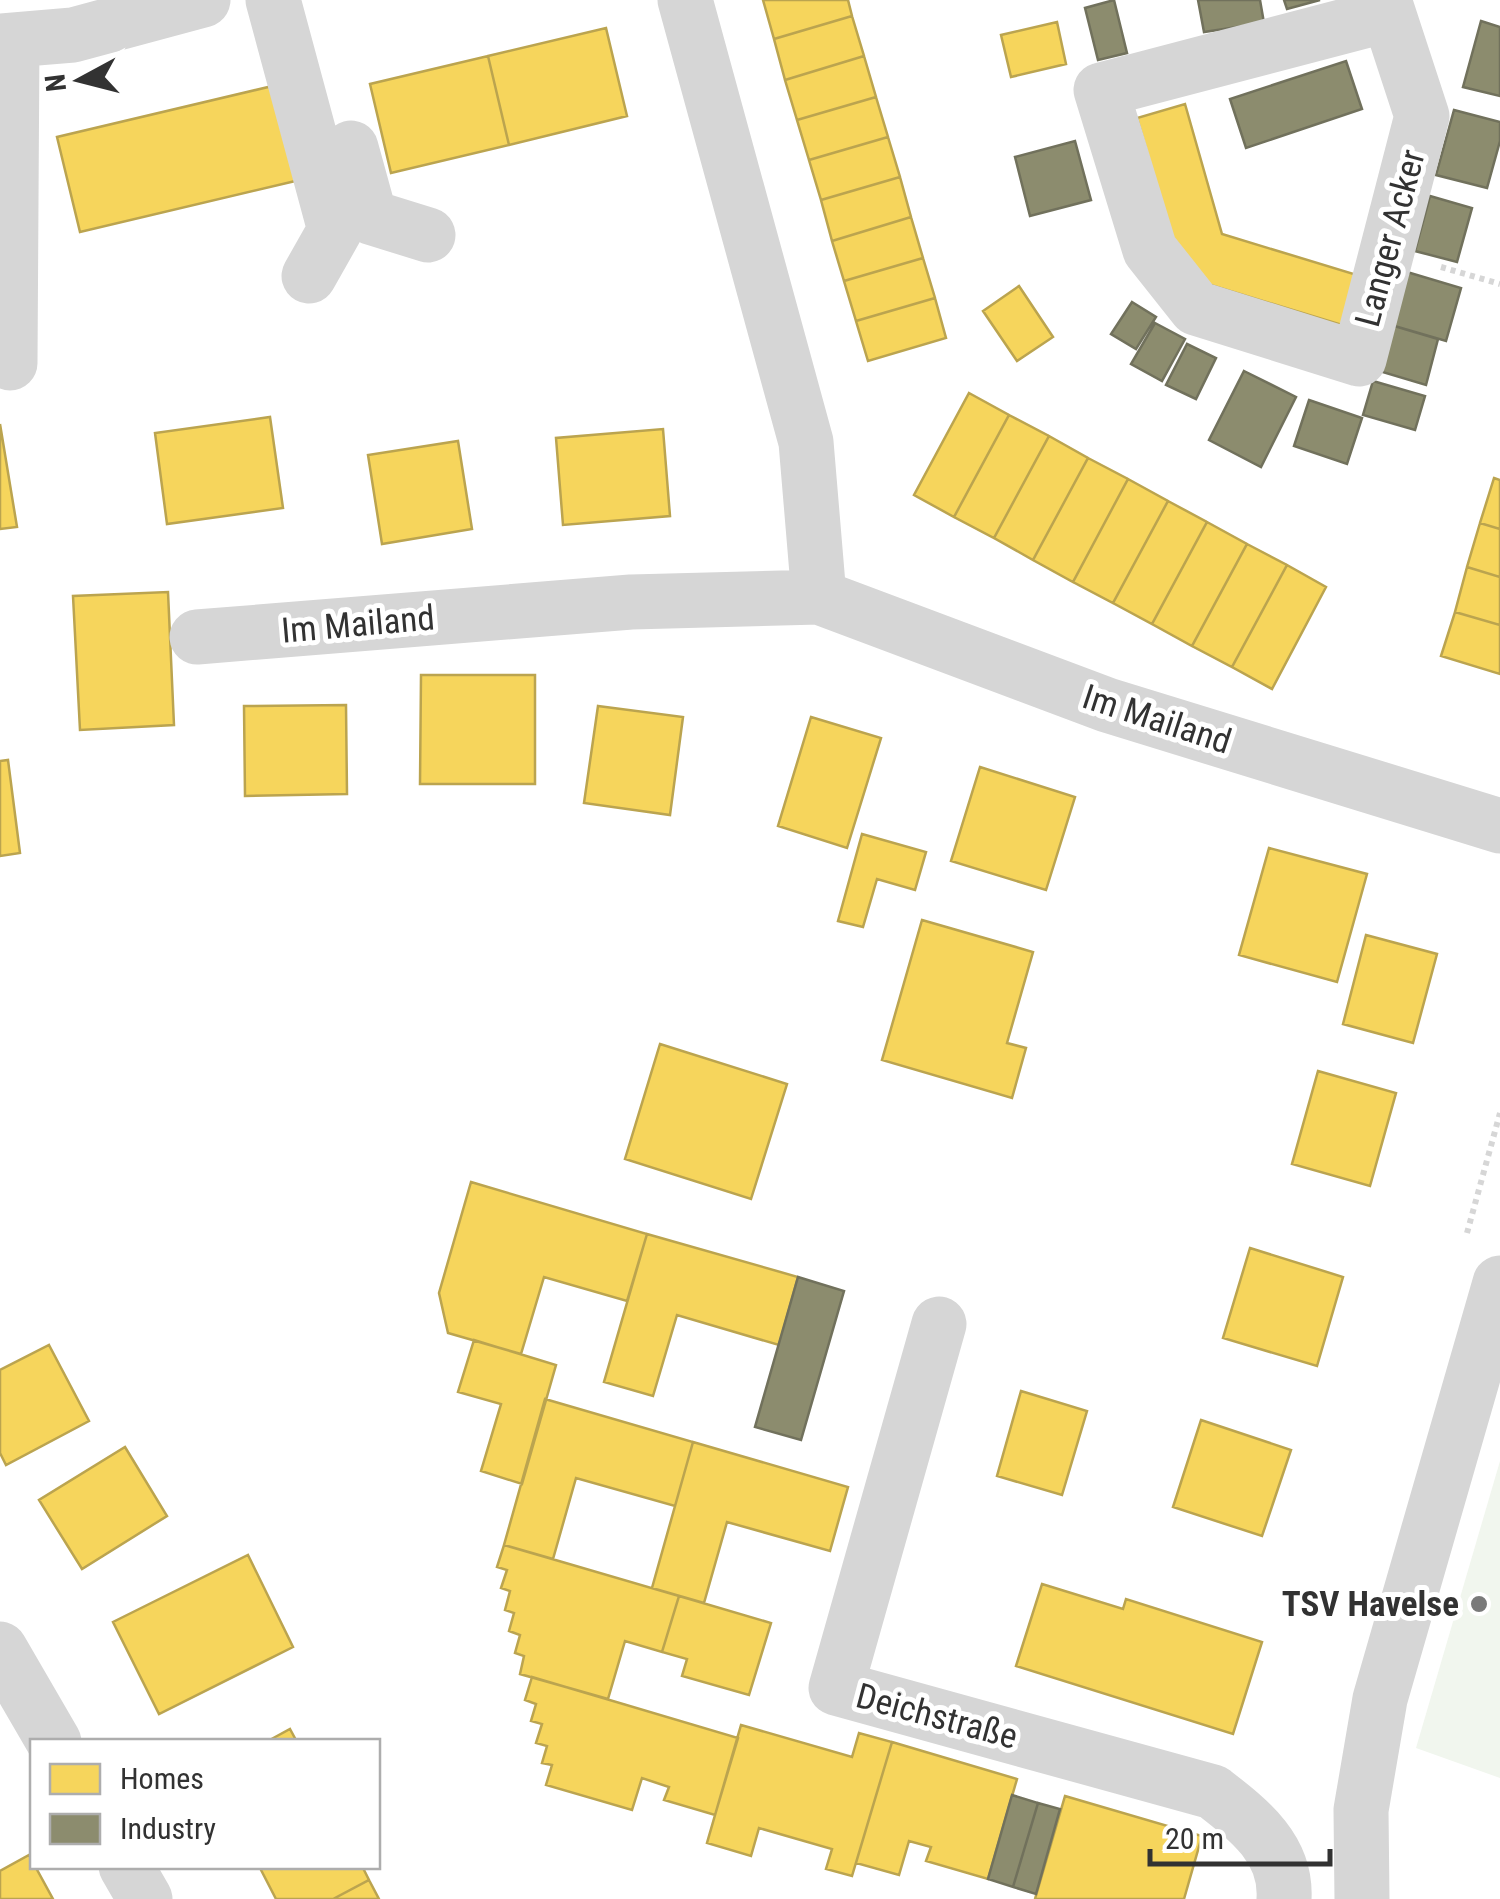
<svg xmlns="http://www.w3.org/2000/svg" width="1500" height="1899" font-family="'Roboto Condensed',sans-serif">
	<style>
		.green { fill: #f1f6ee }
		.homes { fill: #f6d55c; stroke: #bba44f; stroke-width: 2.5 }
		.industry { fill: #8c8c6e; stroke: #71715c; stroke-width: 2.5 }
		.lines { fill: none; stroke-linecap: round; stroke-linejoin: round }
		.path { stroke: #d6d6d6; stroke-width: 6; stroke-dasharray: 5 5; stroke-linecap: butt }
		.minor { stroke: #d6d6d6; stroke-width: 55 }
		.poi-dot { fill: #7a7a7a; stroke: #fff; stroke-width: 4 }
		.labels { text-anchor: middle; stroke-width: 10; stroke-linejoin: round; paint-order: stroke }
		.street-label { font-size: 35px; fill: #323232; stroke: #fff }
		.poi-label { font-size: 35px; font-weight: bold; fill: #323232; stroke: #fff; text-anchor: end }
	</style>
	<rect width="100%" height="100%" fill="#fff"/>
	<path class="green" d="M1500,1461V1778L1416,1748Z"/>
	<path class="homes" d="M763,0H848L852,16L774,39Z
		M852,16L864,56L785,80L774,39Z
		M1057,22L1066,64L1011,77L1001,35Z
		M606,28L627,116L509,145L488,56Z
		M488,56L509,145L391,173L370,84Z
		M864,56L876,97L797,120L785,80Z
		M285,83L308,178L80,232L57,137Z
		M876,97L888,137L809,160L797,120Z
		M1185,104L1222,234L1357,275L1342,325L1204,283L1175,249L1137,118Z
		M888,137L900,177L821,200L809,160Z
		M900,177L911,217L832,241L821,200Z
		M911,217L923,258L844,281L832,241Z
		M923,258L935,298L856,321L844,281Z
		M1019,286L1053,337L1017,361L983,311Z
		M935,298L946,338L868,361L856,321Z
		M969,393L1009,415L954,517L914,495Z
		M1009,415L1049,436L994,538L954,517Z
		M270,417L283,508L167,524L155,433Z
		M0,424L17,527L0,529Z
		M663,429L670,516L563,525L556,438Z
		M1049,436L1088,458L1033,560L994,538Z
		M458,441L472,529L382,544L368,455Z
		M1088,458L1128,479L1073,582L1033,560Z
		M1494,478L1500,480V529L1480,523Z
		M1128,479L1168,501L1113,603L1073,582Z
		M1168,501L1207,522L1152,624L1113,603Z
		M1207,522L1247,544L1192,646L1152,624Z
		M1480,523L1500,529V577L1467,567Z
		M1247,544L1287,565L1232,667L1192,646Z
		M1287,565L1326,587L1272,689L1232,667Z
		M1467,567L1500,577V625L1455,612Z
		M168,592L174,725L80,730L73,596Z
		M1455,612L1500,625V674L1441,656Z
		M421,675H535V784H420Z
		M346,705L347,794L245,796L244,706Z
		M598,706L683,717L670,815L584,803Z
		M811,717L881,738L847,848L778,826Z
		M8,760L20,853L0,856V761Z
		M980,767L1075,797L1046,890L951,861Z
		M862,834L926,852L915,890L877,879L863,927L838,921Z
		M1269,848L1367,874L1337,982L1239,955Z
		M922,920L1033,952L1007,1043L1026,1048L1012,1098L882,1060Z
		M1366,935L1437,954L1413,1043L1343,1024Z
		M660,1044L787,1084L751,1199L625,1159Z
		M1318,1071L1396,1093L1370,1186L1292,1164Z
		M471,1182L647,1234L627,1301L544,1277L521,1354L448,1333L439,1293Z
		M647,1234L798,1277L779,1345L677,1315L653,1396L604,1382Z
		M1250,1248L1343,1277L1317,1366L1223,1338Z
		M474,1340L556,1365L522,1484L481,1471L501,1404L458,1392Z
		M49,1345L89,1421L6,1465L0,1453V1370Z
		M1021,1391L1087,1411L1062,1495L997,1476Z
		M545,1399L693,1442L675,1506L576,1478L553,1559L504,1545Z
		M1201,1420L1291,1450L1262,1536L1173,1507Z
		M693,1442L848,1487L830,1551L727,1522L704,1603L652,1588Z
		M125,1447L167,1516L82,1569L39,1500Z
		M504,1545L679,1596L662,1652L625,1641L608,1699L520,1674L524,1656L515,1653L520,1635L509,1631L514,1613L505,1610L510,1591L501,1588L507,1570L497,1567Z
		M248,1555L293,1647L159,1714L113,1622Z
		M1042,1584L1123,1609L1126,1599L1262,1642L1233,1734L1016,1666Z
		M679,1596L771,1623L749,1695L682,1676L687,1659L662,1652Z
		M532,1677L738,1738L715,1815L664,1800L669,1787L642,1778L632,1810L546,1785L552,1765L542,1763L547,1746L536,1743L542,1724L531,1721L536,1704L525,1700Z
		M741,1725L852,1757L859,1733L892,1742L852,1876L826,1869L832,1849L759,1828L751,1856L707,1843Z
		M290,1729L297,1742H266Z
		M892,1742L1017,1779L988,1879L926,1861L931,1847L909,1841L899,1875L856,1863Z
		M1065,1796L1202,1836L1184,1899H1035Z
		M29,1855L53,1899H0V1871Z
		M259,1866H362L369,1880L333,1899H276Z
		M369,1880L379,1899H333Z"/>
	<path class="industry" d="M1114,0L1127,53L1098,60L1085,8Z
		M1198,0H1260L1264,23L1204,32Z
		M1284,0H1320L1287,9Z
		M1481,21L1500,27V96L1463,87Z
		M1346,61L1362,109L1246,148L1230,99Z
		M1454,110L1500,122V141L1487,188L1436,175Z
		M1075,141L1091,200L1030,216L1015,157Z
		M1430,196L1472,208L1457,262L1415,251Z
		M1407,272L1461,288L1446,341L1391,325Z
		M1132,302L1156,317L1136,349L1111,334Z
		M1155,323L1185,339L1162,381L1131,364Z
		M1391,325L1438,339L1426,385L1379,371Z
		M1187,344L1216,358L1196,399L1166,385Z
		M1244,371L1296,397L1261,467L1209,440Z
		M1373,381L1425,396L1415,430L1363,415Z
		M1309,400L1362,418L1347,464L1294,446Z
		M798,1277L844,1291L801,1440L755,1427Z
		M1012,1795L1038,1803L1013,1887L988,1879Z
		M1038,1803L1060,1809L1036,1894L1013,1887Z"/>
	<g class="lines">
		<path class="path" d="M1441,267L1500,284
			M1467,1233L1500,1113"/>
		<path class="minor" d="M273,0L335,230L309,276
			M685,0L806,442L819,597L1107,705L1500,826
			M1384,0L1422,116L1359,359L1196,308L1150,250L1101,90L1387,15
			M0,41L73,35L203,0
			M351,148L370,217L428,235
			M10,363L12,40
			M197,637L631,602L819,597
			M939,1324L836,1688L1213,1792C1249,1820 1287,1849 1284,1899
			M0,1649L54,1742
			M126,1866L145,1899
			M1362,1899L1361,1810L1380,1699L1500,1283"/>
	</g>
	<circle class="poi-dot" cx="1479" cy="1604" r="10"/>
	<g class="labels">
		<g class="street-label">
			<text transform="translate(1390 238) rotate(-75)" y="12">Langer Acker</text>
			<text transform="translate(358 624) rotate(-5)" y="12">Im Mailand</text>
			<text transform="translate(1157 719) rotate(18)" y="12">Im Mailand</text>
			<text transform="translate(937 1716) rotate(15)" y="12">Deichstraße</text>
		</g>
		<g class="poi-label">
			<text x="1459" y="1616">TSV Havelse</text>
		</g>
	</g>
	<rect x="30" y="1739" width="350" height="130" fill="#ffffff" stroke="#adadad" stroke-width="2.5"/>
	<rect x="50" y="1764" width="50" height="30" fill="#f6d55c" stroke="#adadad" stroke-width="2.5"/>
	<text x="120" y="1789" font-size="30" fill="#323232">Homes</text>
	<rect x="50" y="1814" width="50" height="30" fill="#8c8c6e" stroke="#adadad" stroke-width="2.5"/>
	<text x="120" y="1839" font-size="30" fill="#323232">Industry</text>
	<g transform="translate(80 80) rotate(263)" stroke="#ffffff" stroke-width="8" paint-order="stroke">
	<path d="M0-8L18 38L0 25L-18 38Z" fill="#323232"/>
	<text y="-15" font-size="28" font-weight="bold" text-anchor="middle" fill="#323232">N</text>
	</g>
	<path d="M1150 1849v15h180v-15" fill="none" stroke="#323232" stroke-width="5"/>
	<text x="1165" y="1849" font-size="30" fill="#323232" stroke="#ffffff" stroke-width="8" paint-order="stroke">20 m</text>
</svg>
